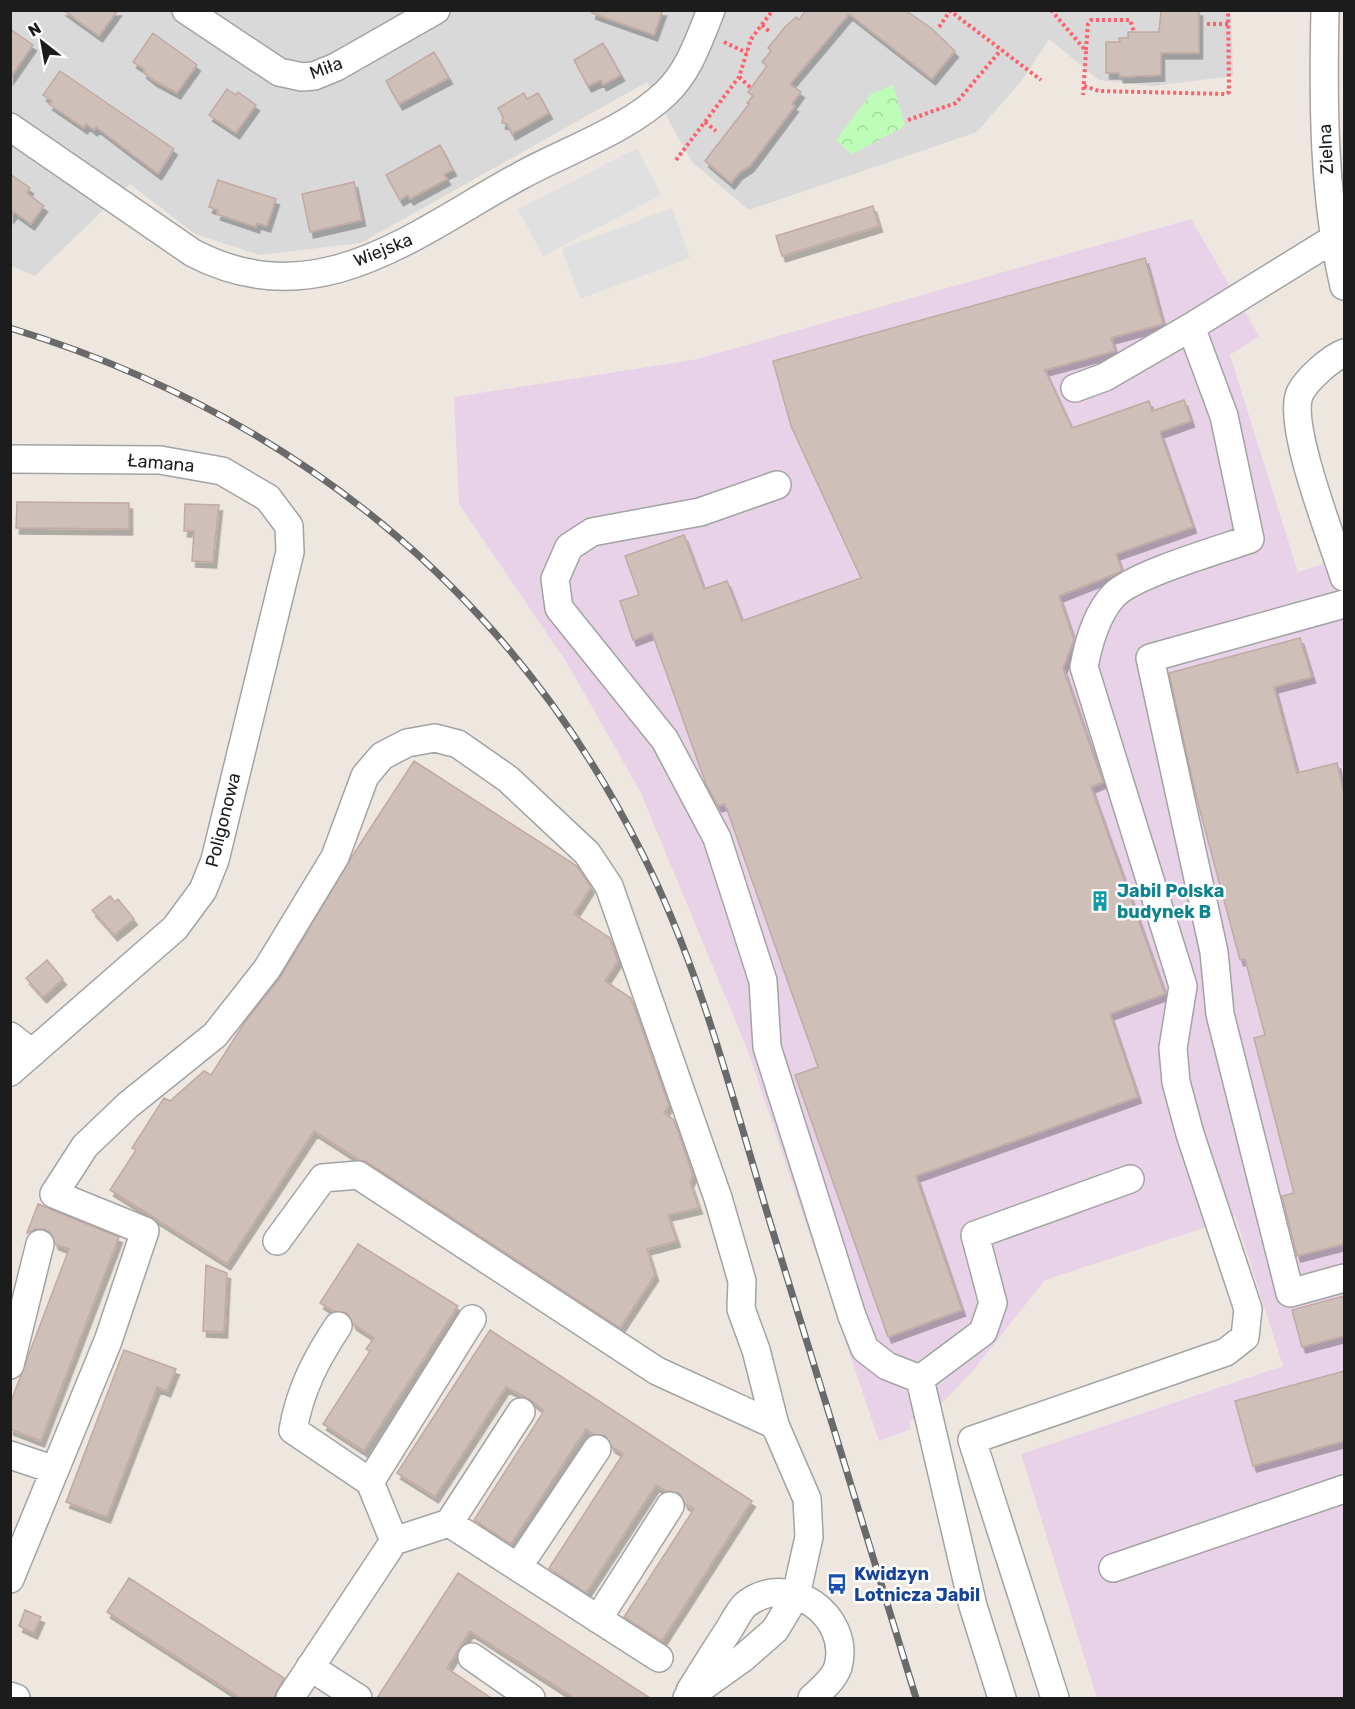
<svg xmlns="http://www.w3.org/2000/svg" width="1355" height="1709" font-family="Rubik,sans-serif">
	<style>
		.residential { fill: #dad9d9 }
		.industrial { fill: #e8d2e8 }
		.park { fill: url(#park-crowns) }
		.parking { fill: #e0e0e0 }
		.building { fill: #cebfb9; stroke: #c1aaa2; stroke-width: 1.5; filter: url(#shadow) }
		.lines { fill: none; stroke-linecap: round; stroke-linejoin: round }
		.minor-casing { stroke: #a3a3a3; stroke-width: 30 }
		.path { stroke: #ff606b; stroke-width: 4; stroke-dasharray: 3 3; stroke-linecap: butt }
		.minor { stroke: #fff; stroke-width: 27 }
		.rail-casing { stroke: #6a6a6a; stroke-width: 7 }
		.rail { stroke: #fff; stroke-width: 4.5; stroke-dasharray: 14; stroke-linecap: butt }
		.labels { text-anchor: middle; stroke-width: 5; stroke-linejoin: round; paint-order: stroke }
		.street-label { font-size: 18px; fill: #1c1c1c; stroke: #fff }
		.culture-label { font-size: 18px; font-weight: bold; fill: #0d838f; stroke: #fff; text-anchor: start }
		.transit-label { font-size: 18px; font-weight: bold; fill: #164399; stroke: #fff; text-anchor: start }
	</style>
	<defs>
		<pattern id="park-crowns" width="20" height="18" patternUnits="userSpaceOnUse" patternTransform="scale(1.5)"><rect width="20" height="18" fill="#befdb8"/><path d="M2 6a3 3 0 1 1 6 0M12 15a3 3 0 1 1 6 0" fill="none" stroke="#a3d89e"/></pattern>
		<filter id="shadow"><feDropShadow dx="3.5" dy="6" stdDeviation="0" flood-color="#0004"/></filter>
	</defs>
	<rect width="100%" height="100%" fill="#eee7e0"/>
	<path class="residential" d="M10,11H1231L1233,76L1153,86L1099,80L1049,39L1023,79L977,132L749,210L692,162L647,82L361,243L260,255L195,234L130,184L35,276L11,266Z"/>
	<path class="industrial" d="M1191,219L1259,336L1230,355L1298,572L1344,557V1698H1097L1021,1454L1283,1366L1235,1215L1219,1223L1045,1280L971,1373L942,1403L928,1414L909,1421L911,1429L879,1441L748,1051L640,791L567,663L459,504L454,397L693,360Z"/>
	<path class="park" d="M893,85L905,126L852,154L836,140L871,94Z"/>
	<path class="parking" d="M637,148L661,195L543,256L518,209Z
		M672,208L690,258L580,299L562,249Z"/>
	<path class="building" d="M63,10H118L99,36Z
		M593,10H663L654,35L592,13Z
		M806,10H905L931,28L955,51L932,79L849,14L790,84L801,92L792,104L795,106L750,166L739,173L731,183L705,161L749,104L747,103L753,96L748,92L767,66L762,62L771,51L768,48L785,27L796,17L799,20Z
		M1161,10H1199V53H1161V75L1120,77L1119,73H1106V42H1120L1119,38H1128V32H1159Z
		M10,29L33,45L10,78Z
		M153,33L197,65L177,93L153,80L143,72L145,70L133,62Z
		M603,43L621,75L603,85L601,80L588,86L574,60Z
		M434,52L449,78L399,104L386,81Z
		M60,71L174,149L158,174L96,127L94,130L86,124L84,128L49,104L52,101L43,95Z
		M227,89L236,95L238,92L256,105L236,133L209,115Z
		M524,93L527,99L538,93L549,113L512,134L507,124L502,123L503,117L498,108Z
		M440,145L453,170L444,174L447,179L410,199L408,195L400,200L386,175Z
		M10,174L30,188L27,193L44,206L31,224L14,212L10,217Z
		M218,180L276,199L267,226L257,223L256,227L217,214L218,210L209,207Z
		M354,182L362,220L310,232L302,194Z
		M873,206L879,226L782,256L776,236Z
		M1145,258L1163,324L1111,338L1115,351L1045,370L1072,428L1149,401L1152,411L1184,400L1191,421L1160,432L1193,527L1116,554L1122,571L1059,596L1074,640L1063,668L1103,782L1091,787L1165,994L1110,1014L1138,1097L916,1176L962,1310L888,1337L795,1075L818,1067L725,804L718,806L706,784L652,633L633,640L620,601L639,595L625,556L684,535L704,589L727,581L742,621L861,578L791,426L773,361Z
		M17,502L129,503V529L16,528Z
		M185,504L219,505L213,562L192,561L194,531H184Z
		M1300,638L1312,677L1274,687L1297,773L1337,763L1344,795V1244L1297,1256L1282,1196L1294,1193L1254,1038L1265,1035L1245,959L1240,960L1195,792L1169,673Z
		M414,761L577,866L591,887L574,914L610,938L618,961L605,981L631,998L669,1105L664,1113L674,1120L693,1175L690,1182L699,1208L668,1215L677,1241L647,1249L655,1275L620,1328L367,1162L359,1160L314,1131L227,1264L110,1190L136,1150L132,1148L164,1098L170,1101L204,1071L211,1075L245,1022L279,979L351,858Z
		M110,896L115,902L118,899L134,919L114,935L92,910Z
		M47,960L63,979L43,997L26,978Z
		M38,1204L119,1237L41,1441L10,1429V1404L69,1249L55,1244L51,1233L44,1229H36L27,1233Z
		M358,1244L458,1306L364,1451L323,1424L370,1351L366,1349L374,1338L353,1324L347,1313L333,1311L320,1303Z
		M206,1265L227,1273L224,1332L203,1331Z
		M1344,1296V1336L1302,1347L1292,1310Z
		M490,1330L752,1501L662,1641L624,1617L694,1509L685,1504L679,1493L666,1491L656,1485L586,1593L549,1568L623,1454L612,1447L605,1436L593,1434L586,1429L511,1544L474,1520L544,1411L529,1399L506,1387L435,1497L397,1473Z
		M124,1350L176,1369L167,1391L157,1387L107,1517L66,1502Z
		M1344,1371V1441L1253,1466L1235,1401Z
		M458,1573L650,1698H574L470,1631L447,1668L491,1698H377Z
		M129,1578L284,1678L273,1698H240L107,1612Z
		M25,1610L41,1617L34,1633L19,1626Z"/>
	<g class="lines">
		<g class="minor-casing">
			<path id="minor" d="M186,10L279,72L302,77L314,76L336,67L436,10
				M1325,10C1323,103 1323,196 1344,286
				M10,127L193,253C318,318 415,233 520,176C567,150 626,131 666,93C689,71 699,40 711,10
				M1344,353C1331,358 1307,379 1300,393C1286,424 1333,541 1344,577
				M1075,388L1105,377L1191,327
				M10,459L160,460L222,471L268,498L289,526L290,552L215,860L203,890L175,928L10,1072
				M777,485L700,512L592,532L569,547L555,579L559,608L665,740L717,838L763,981L767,1047L852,1316L865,1349L887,1366L920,1379
				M1344,604L1150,658L1214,952L1220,1014L1290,1293L1344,1278
				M10,1036L32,1053
				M277,1241L323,1178L358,1175L657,1371L775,1425
				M10,1365L40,1244
				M10,1455L55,1470
				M370,1482L472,1319
				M449,1523L659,1658
				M394,1541L449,1523L521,1412
				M518,1567L597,1449
				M1113,1568L1344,1489
				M10,1579L108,1341L145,1231L54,1194L85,1146L128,1105L215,1035L267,969L335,857L365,776L382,756L407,743L435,738L458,744L508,779L587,853L609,886L718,1198L742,1281L741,1309L756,1350L775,1425L807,1499L809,1537L796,1595L775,1630L743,1658L687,1698
				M598,1619L670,1506
				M472,1657L531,1698
				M310,1667L358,1698
				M690,1691C703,1670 716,1649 730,1628C734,1621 739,1611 745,1605C787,1570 852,1615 838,1667C834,1679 821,1690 812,1698
				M10,1696L16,1698
				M290,1698L394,1541L370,1482L293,1430C300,1390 316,1359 338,1326
				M1002,1698L973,1606L920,1379L983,1332L993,1303L975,1235L1130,1179
				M1055,1698L972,1440L1226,1352L1245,1337L1248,1309L1190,1134L1176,1082L1173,1048L1183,986L1084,667C1088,644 1097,613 1114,595C1135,574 1219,550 1250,539L1224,416L1191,327L1335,238"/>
		</g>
		<path class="path" d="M949,10L1041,80
			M1051,10L1086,51L1083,95
			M1207,24H1228
			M762,25L771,33
			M939,27L950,11
			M724,42L747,53
			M1086,50L1088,24L1091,20H1130L1134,32
			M739,77L751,88
			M1084,86L1099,91L1226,94L1229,92L1228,10
			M908,120L956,103L1001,50
			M705,122L716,131
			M676,160L739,77L751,39L773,10"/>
		<use href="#minor" class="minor"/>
		<g class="rail-casing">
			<path id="rail" d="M10,328C291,414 510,589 642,853C702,972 734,1105 773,1232C821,1387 869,1543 916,1698"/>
		</g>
		<use href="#rail" class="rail"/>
	</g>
	<defs>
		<g id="building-bare" transform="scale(1.62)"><path d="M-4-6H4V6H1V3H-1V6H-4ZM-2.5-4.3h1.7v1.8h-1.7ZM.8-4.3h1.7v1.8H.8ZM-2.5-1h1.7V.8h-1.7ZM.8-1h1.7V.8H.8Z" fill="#0f9aa8" stroke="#fff" stroke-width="2.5" paint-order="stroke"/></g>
		<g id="bus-bare" transform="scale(1.62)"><path d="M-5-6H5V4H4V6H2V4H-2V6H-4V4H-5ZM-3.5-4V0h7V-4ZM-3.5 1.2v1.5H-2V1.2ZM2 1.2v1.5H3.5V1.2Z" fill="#1a4fb4" stroke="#fff" stroke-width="2.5" paint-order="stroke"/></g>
	</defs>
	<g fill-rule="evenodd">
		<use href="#building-bare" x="1100" y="901"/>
		<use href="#bus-bare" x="837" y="1584"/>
	</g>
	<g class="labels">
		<g class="street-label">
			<text transform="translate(326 68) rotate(-20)" y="6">Miła</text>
			<text transform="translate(1326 149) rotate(-93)" y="6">Zielna</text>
			<text transform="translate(383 250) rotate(-22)" y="6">Wiejska</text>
			<text transform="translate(161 463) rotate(5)" y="6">Łamana</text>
			<text transform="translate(223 820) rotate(-76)" y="6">Poligonowa</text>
		</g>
		<g class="culture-label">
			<text x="1117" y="897">Jabil Polska<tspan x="1117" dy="21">budynek B</tspan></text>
		</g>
		<g class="transit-label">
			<text x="854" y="1580">Kwidzyn<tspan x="854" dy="21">Lotnicza Jabil</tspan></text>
		</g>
	</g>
	<rect width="1355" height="1709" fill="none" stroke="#1c1c1c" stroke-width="24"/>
	<g transform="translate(42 42) rotate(329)" stroke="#ffffff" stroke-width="4.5" paint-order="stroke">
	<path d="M0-4.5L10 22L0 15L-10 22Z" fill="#1c1c1c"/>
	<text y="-9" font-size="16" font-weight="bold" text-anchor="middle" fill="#1c1c1c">N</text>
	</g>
</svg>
